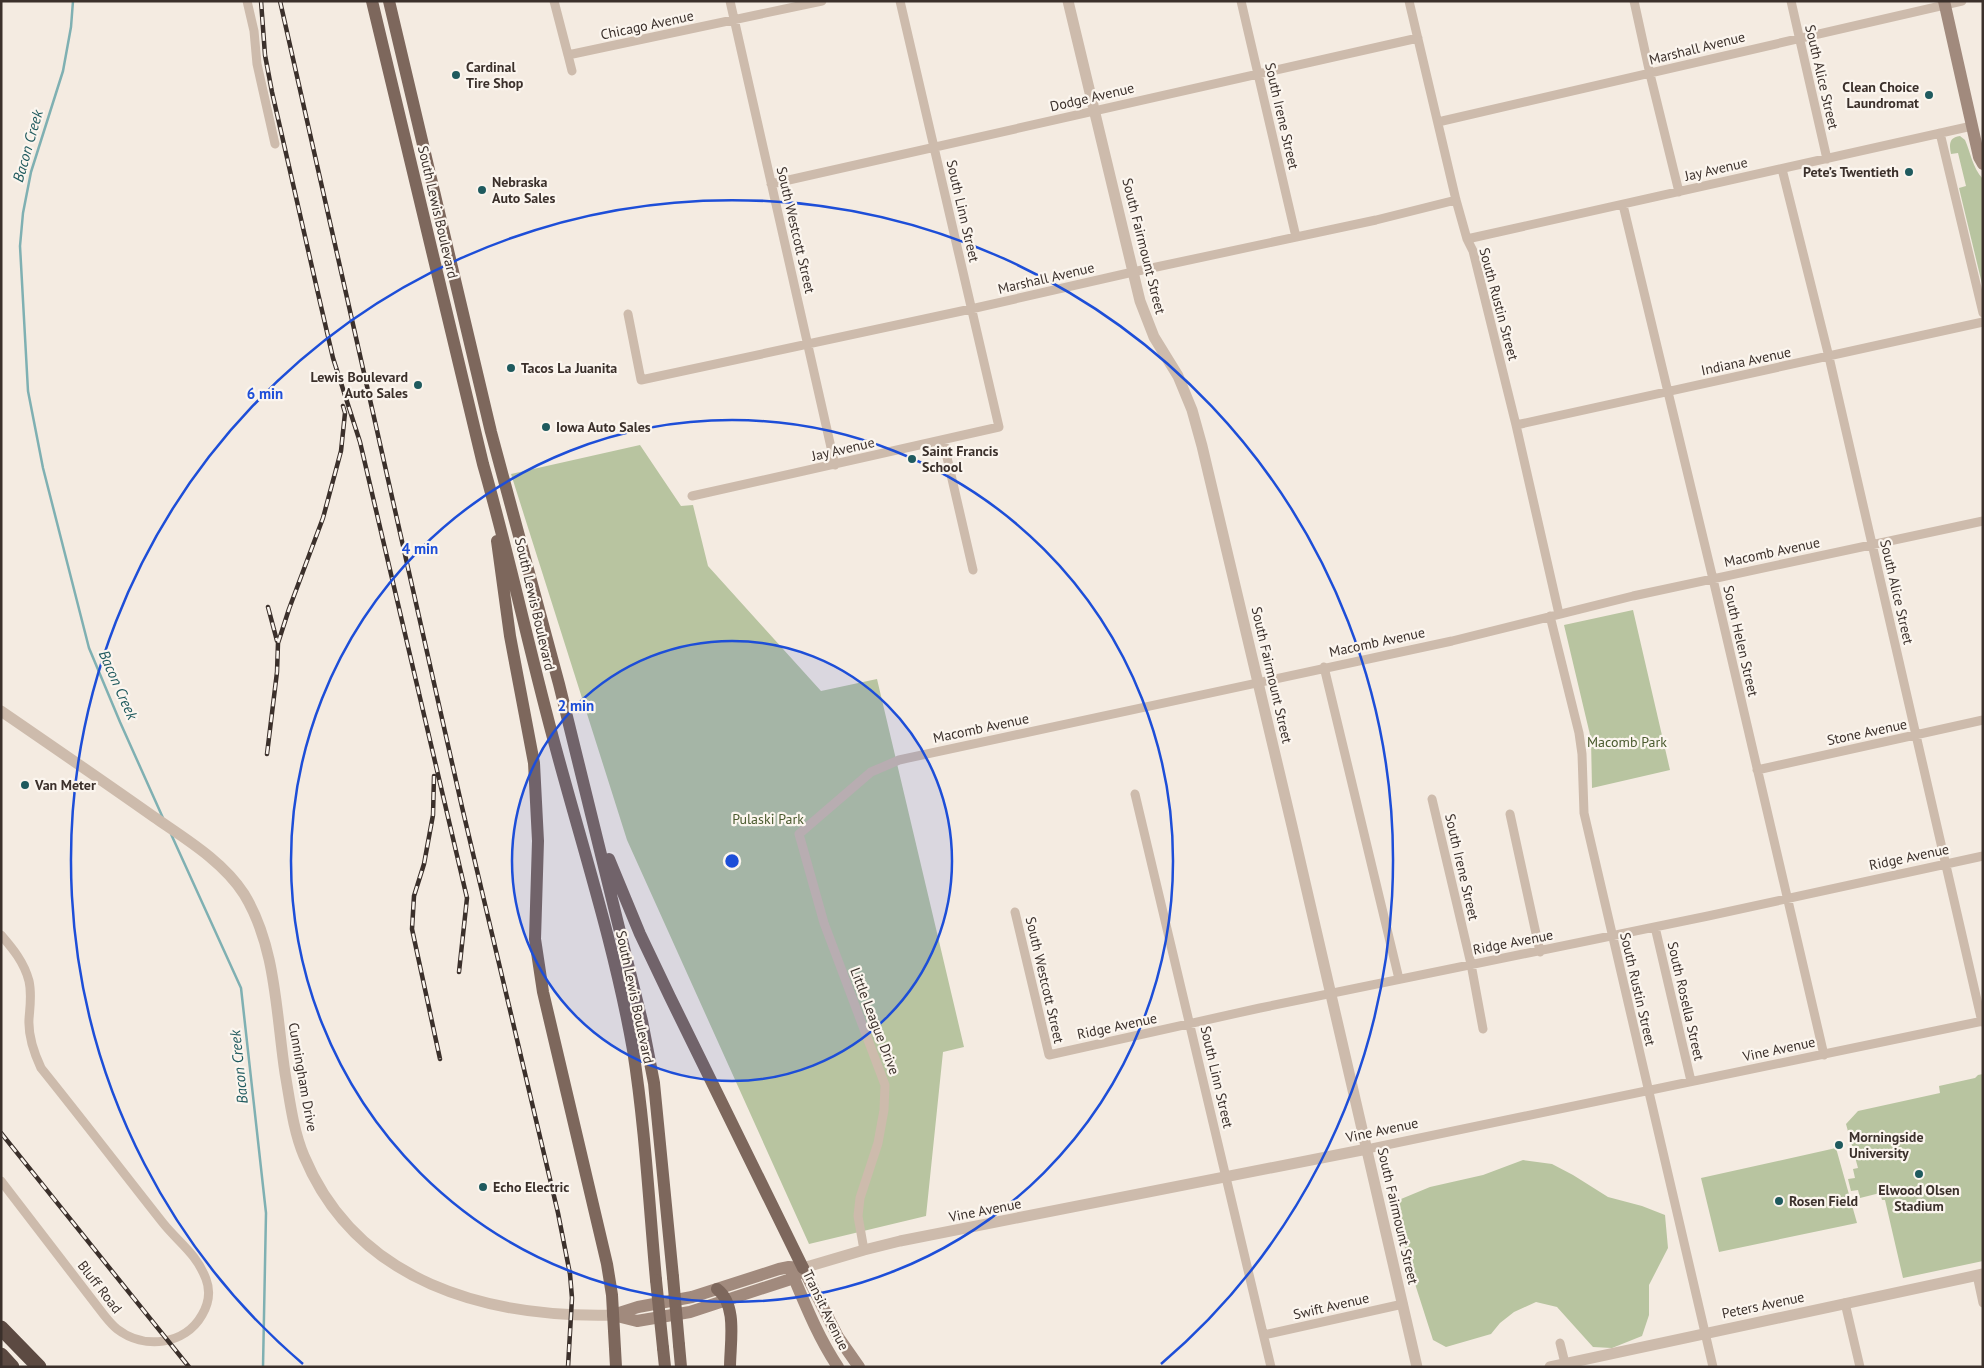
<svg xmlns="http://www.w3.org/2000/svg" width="1984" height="1368" font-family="'PT Sans',sans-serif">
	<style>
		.green { fill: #b8c4a0 }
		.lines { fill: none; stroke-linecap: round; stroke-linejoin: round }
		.stream { stroke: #7fb0b2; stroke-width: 2.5 }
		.minor { stroke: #cdbbac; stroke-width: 9 }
		.tertiary { stroke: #cdbbac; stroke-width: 11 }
		.secondary { stroke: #a18a7d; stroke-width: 12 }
		.primary { stroke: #7d675c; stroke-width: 12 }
		.motorway { stroke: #5c4a42; stroke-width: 15 }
		.rail-casing { stroke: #3b302b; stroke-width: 4.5 }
		.rail { stroke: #fbf5ee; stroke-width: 2.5; stroke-dasharray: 8; stroke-linecap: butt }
		.primary-bridge { stroke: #7d675c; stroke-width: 12 }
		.ring { fill: none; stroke: #1d4ed8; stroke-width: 2.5 }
		.poi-dot { fill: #1f5a5e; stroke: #fbf5ee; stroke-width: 2 }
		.labels { text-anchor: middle; stroke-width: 4.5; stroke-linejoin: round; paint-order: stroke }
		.street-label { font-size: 14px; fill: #3b302b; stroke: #fbf5ee }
		.poi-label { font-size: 14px; font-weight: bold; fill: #3b302b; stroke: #fbf5ee; text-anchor: start }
		.park-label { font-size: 14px; fill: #4a5a2e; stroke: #fbf5ee }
		.water-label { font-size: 15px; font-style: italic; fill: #1f5a5e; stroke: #fbf5ee }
		.centre { fill: #1d4ed8; stroke: #fbf5ee; stroke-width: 2.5 }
		.ring-label { font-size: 15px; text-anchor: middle; font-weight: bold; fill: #1d4ed8; stroke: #fbf5ee; stroke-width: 4.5; stroke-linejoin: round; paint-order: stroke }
	</style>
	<rect width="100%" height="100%" fill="#f4ebe1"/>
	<path class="green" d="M1960,136L1965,140C1971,153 1972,167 1983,179V288L1959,188L1966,186L1958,153L1951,154C1949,145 1949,137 1960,136Z
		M640,445L681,506L693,505L708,566L821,691L877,679L964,1047L943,1052L926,1216L809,1244L627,840L511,474Z
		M1633,610L1670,770L1592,788L1591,739L1564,625Z
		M1983,1074V1261L1903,1278L1885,1200H1882L1880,1193L1860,1198L1858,1190L1851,1191L1848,1179L1855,1178L1853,1169L1858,1168L1846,1124L1858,1111L1940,1093L1939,1086L1975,1078L1978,1075Z
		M1836,1148L1857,1223L1719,1252L1701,1178Z
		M1523,1160L1552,1164L1573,1175L1608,1197L1642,1206L1665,1215L1668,1248L1649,1285V1315L1642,1336L1612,1348L1593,1347L1557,1307L1536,1302L1514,1312L1500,1323L1491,1334L1446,1347L1433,1340L1416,1287L1395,1213L1396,1207L1401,1199L1430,1187L1483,1175Z"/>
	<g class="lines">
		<path class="stream" d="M73,1L71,27L63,71L31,172L23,213L20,246L28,391L43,468L89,648L120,722L163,818
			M171,834L241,988L266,1213L263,1367"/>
		<path class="minor" d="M247,1L254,31L257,64L275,144
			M554,1L568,55L822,1
			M730,1L835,465
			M1241,1L1296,237
			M1409,1L1456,200L1467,239L1473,251L1516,425L1559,614
			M1634,1L1650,74L1679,192
			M1791,1L1827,159
			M568,55L572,71
			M1438,122L1962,1
			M1940,133L1983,313
			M1782,169L1829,357L1982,1022
			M771,184L1418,38
			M1623,205L1713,579L1824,1055
			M1467,239L1972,126
			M628,314L641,380L971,309L1133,272L1376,220L1456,200
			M1516,425L1983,322
			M943,440L973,570
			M692,496L999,427L900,1
			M1550,616L1579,733L1582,754L1584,813L1713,1367
			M1324,667L1399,979
			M1757,770L1983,720
			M1135,794L1271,1367
			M1432,799L1471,964L1483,1029
			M1510,814L1540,952
			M1015,912L1049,1055L1260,1008L1708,916L1983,856
			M1655,927L1691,1081
			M1,935C13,949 24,962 29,981C32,994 30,1006 29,1019C28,1036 34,1053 41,1068C82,1119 122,1171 163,1223C179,1243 196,1253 206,1279C211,1292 209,1303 202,1315C185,1345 144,1350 117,1329C112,1325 108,1320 104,1315L1,1181
			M1367,1149L1983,1021
			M864,1250L858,1216L860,1198L878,1143L884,1110L885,1085L824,923L799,834L871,772L899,760L1452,641L1633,596L1983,521
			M1977,1275L1983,1303
			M1845,1303L1860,1367
			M1264,1335L1403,1304
			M1560,1343L1566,1367"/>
		<path class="tertiary" d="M1068,1L1140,301L1154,337L1178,376L1192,410L1202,446L1292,826L1417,1367
			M1,711C52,746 103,781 154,817C184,838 223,861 244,894C276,946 276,1013 285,1073C290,1101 293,1130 304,1156C357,1283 487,1318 613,1315
			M803,1268L864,1250L900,1241L1367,1149
			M1550,1367L1983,1274"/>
		<path class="secondary" d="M1944,1L1979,157L1983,164
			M803,1268L838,1337L859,1367
			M791,1271C805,1304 818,1337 838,1367
			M613,1315L637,1321L690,1312L794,1278L803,1268
			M613,1315L638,1307L692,1297L779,1269L789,1267L803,1268"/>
		<path class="primary" d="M372,1L483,464C510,558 530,654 556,749C583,849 615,948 633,1050C645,1126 649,1203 656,1280
			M389,1L491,432L559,684L642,1021L654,1083L673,1277
			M497,541L510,636L534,763L538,841L535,939L543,992L607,1264L612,1295L616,1367
			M609,859L640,934L670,997L803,1268
			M717,1289C738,1305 730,1343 730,1367
			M679,1345L681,1367
			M663,1348L665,1367"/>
		<path class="motorway" d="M1,1328L39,1367
			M1,1355L12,1367"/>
		<g class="rail-casing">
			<path id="rail" d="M261,1L265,55L272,92L317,289L333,358L360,442L467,898L459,972
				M280,1L462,807L558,1213L570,1274L572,1298L568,1367
				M268,607L277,641
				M267,754L277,672L278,643L289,609L323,518L341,451L345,413L343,406
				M434,776L433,815L424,864L414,896L412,929L440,1059
				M1,1133L189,1367"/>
		</g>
		<use href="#rail" class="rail"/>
		<path class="primary-bridge" d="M673,1277L679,1345
			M656,1280L663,1348"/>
	</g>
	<circle cx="732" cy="861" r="220" fill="#1d4ed8" fill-opacity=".12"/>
	<g class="ring">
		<circle cx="732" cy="861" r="220"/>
		<circle cx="732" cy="861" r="441"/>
		<path d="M303 1364A661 661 0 1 1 1161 1364"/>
	</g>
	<g class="poi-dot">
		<circle cx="456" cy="75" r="5"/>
		<circle cx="1929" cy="95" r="5"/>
		<circle cx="1909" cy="172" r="5"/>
		<circle cx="482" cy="190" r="5"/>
		<circle cx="511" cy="368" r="5"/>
		<circle cx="418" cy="385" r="5"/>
		<circle cx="546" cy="427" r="5"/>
		<circle cx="912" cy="459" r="5"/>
		<circle cx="25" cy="785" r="5"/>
		<circle cx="1839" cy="1145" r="5"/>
		<circle cx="1919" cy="1174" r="5"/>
		<circle cx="483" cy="1187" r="5"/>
		<circle cx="1779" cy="1201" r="5"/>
	</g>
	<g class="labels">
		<g class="street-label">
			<text transform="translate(647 25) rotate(-12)" y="5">Chicago Avenue</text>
			<text transform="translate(1697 48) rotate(-14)" y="5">Marshall Avenue</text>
			<text transform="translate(1822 77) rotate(77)" y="5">South Alice Street</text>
			<text transform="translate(1092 97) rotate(-13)" y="5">Dodge Avenue</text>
			<text transform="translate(1282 116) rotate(77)" y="5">South Irene Street</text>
			<text transform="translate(1716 169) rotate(-13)" y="5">Jay Avenue</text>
			<text transform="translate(963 211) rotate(77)" y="5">South Linn Street</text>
			<text transform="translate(438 212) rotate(77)" y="5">South Lewis Boulevard</text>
			<text transform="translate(796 230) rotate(77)" y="5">South Westcott Street</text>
			<text transform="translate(1144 246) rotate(76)" y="5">South Fairmount Street</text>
			<text transform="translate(1046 278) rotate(-13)" y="5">Marshall Avenue</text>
			<text transform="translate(1499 304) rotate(75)" y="5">South Rustin Street</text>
			<text transform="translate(1746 361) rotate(-12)" y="5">Indiana Avenue</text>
			<text transform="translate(843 449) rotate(-13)" y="5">Jay Avenue</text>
			<text transform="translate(1772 552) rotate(-12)" y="5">Macomb Avenue</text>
			<text transform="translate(1897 592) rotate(77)" y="5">South Alice Street</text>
			<text transform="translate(535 604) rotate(77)" y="5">South Lewis Boulevard</text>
			<text transform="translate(1741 641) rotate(77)" y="5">South Helen Street</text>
			<text transform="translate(1377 642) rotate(-12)" y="5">Macomb Avenue</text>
			<text transform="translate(1272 675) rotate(77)" y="5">South Fairmount Street</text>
			<text transform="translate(981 728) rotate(-12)" y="5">Macomb Avenue</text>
			<text transform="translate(1867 732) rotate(-12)" y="5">Stone Avenue</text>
			<text transform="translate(1909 857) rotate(-12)" y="5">Ridge Avenue</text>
			<text transform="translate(1462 867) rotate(77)" y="5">South Irene Street</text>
			<text transform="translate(1513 942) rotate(-11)" y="5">Ridge Avenue</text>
			<text transform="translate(1045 980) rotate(77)" y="5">South Westcott Street</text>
			<text transform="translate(1638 989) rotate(77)" y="5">South Rustin Street</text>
			<text transform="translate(635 997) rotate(78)" y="5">South Lewis Boulevard</text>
			<text transform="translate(1686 1001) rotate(77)" y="5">South Rosella Street</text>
			<text transform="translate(875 1021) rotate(69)" y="5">Little League Drive</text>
			<text transform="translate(1117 1026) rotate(-12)" y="5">Ridge Avenue</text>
			<text transform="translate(1779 1049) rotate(-12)" y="5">Vine Avenue</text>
			<text transform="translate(303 1077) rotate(80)" y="5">Cunningham Drive</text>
			<text transform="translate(1217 1077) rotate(77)" y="5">South Linn Street</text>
			<text transform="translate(1382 1130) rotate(-12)" y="5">Vine Avenue</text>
			<text transform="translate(985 1210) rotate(-11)" y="5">Vine Avenue</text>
			<text transform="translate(1398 1216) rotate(77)" y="5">South Fairmount Street</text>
			<text transform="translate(100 1287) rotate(52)" y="5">Bluff Road</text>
			<text transform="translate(1763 1305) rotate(-12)" y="5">Peters Avenue</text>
			<text transform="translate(1331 1306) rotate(-13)" y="5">Swift Avenue</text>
			<text transform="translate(826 1310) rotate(64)" y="5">Transit Avenue</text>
		</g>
		<g class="poi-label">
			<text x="466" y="72">Cardinal<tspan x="466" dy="16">Tire Shop</tspan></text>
			<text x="1919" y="92" text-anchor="end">Clean Choice<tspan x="1919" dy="16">Laundromat</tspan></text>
			<text x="1899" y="177" text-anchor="end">Pete’s Twentieth</text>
			<text x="492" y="187">Nebraska<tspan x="492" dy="16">Auto Sales</tspan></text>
			<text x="521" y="373">Tacos La Juanita</text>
			<text x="408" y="382" text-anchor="end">Lewis Boulevard<tspan x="408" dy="16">Auto Sales</tspan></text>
			<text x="556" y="432">Iowa Auto Sales</text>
			<text x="922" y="456">Saint Francis<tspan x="922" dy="16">School</tspan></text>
			<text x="35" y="790">Van Meter</text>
			<text x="1849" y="1142">Morningside<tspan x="1849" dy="16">University</tspan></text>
			<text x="493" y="1192">Echo Electric</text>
			<text x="1919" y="1195" text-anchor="middle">Elwood Olsen<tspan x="1919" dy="16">Stadium</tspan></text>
			<text x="1789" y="1206">Rosen Field</text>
		</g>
		<g class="park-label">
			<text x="1627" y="747">Macomb Park</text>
			<text x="768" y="824">Pulaski Park</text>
		</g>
		<g class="water-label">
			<text transform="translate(28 146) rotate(-74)" y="5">Bacon Creek</text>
			<text transform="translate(118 685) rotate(66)" y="5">Bacon Creek</text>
			<text transform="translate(239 1067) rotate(-96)" y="5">Bacon Creek</text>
		</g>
	</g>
	<circle cx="732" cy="861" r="8" class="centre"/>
	<g class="ring-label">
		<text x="265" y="399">6 min</text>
		<text x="420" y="554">4 min</text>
		<text x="576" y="711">2 min</text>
	</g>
	<rect width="1984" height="1368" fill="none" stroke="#3b302b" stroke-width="5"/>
</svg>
